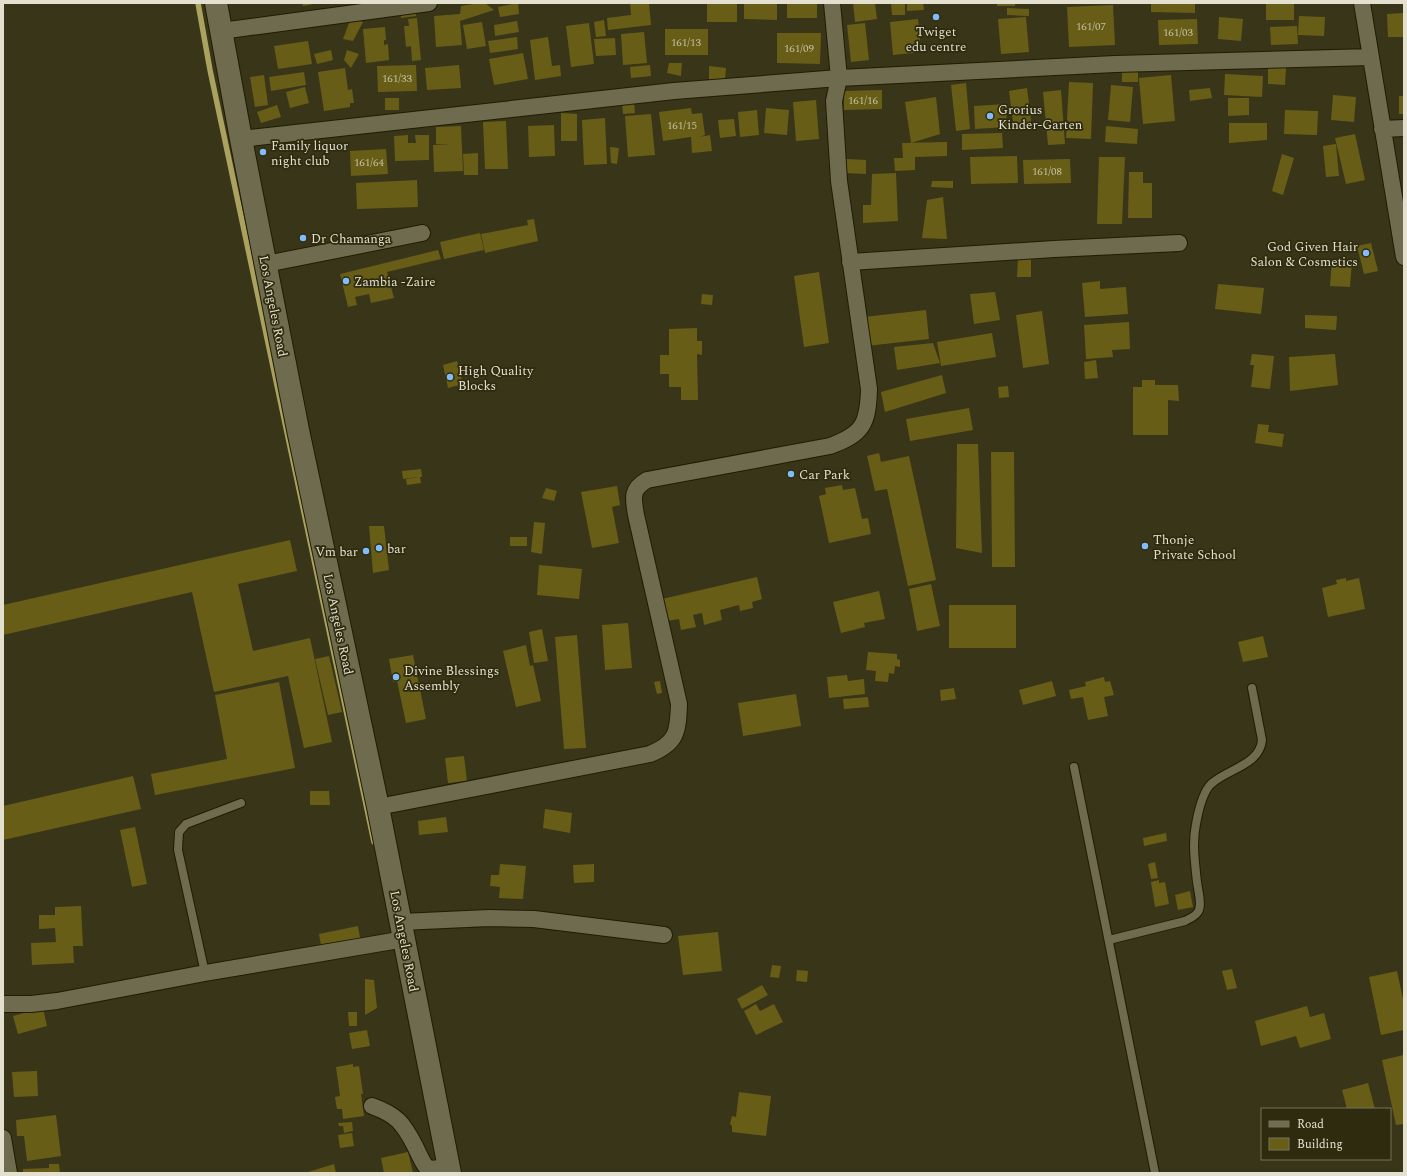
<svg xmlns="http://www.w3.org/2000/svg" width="1407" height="1176" font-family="Spectral,serif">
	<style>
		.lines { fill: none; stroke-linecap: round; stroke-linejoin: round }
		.stream { stroke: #aca25f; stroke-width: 5.5 }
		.building { fill: #675d17 }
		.lane-casing { stroke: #211c02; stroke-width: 10 }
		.street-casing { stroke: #211c02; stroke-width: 18 }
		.secondary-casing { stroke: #211c02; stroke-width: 24 }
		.lane { stroke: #6f6b4e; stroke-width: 8 }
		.street { stroke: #6f6b4e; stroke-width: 16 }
		.secondary { stroke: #6f6b4e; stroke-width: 22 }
		.poi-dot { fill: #82bcfa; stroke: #2f2b0f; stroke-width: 1.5 }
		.labels { text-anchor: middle; stroke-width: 3.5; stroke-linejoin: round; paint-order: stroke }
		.number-label { font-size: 11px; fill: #c4bfa2 }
		.poi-label { font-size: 13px; fill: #e3e0d0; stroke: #2f2b0f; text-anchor: start }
		.street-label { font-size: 13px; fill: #e3e0d0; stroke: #2f2b0f }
	</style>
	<rect width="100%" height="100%" fill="#393519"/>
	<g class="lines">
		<path class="stream" d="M198,3L210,70L374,842"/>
	</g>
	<path class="building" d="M302,3H314V4L303,6Z
		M480,3H485L494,10L460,21L462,45L436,47L434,16L460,14L461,6Z
		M518,3L519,14L500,17L498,7Z
		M630,3H649L651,25L608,30L607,18L631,15Z
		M707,3H737V22H707Z
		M744,3H777V20L744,19Z
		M787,3H817V18H787Z
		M853,3H875L877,19L855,22Z
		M891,3H905V15H892Z
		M907,3H923L924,10L907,11Z
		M997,3H1015V6H997Z
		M1151,3H1195V13L1151,12Z
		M1266,3H1294V20H1266Z
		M1113,5L1115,45L1069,47L1067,7Z
		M416,8V16L401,18L400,9Z
		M1007,8L1029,9V16L1007,15Z
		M1404,13V37H1388L1387,14Z
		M1299,16L1325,17L1324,36L1298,35Z
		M1026,17L1029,52L1001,54L998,19Z
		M1219,17L1243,19L1241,41L1218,39Z
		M351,18L363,22L353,41L343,39Z
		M417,18L421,60L412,61L411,46L406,47L404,26H409L408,19Z
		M918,19L921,52L893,55L890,22Z
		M1197,19L1198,44L1159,45L1158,20Z
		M604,20L606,36L596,37L594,22Z
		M517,21L519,32L495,36L494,25Z
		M482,22L486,46L467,49L463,25Z
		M589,23L594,64L571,67L566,26Z
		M865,23L869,60L851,62L847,25Z
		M1297,26L1298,44L1271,45L1270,27Z
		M385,27L386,40H384V45L388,44L389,60L366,63L363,29Z
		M665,29H708V55H665Z
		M644,32L647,63L623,65L621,34Z
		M777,33H821L820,64L777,63Z
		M517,37L518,49L490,53L488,41Z
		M548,37L552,66L560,65L561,76L535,80L530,40Z
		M615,38L616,55L596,56L594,39Z
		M308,41L312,64L278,69L274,46Z
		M331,50L333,60L317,64L314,54Z
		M347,50L359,54L351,68L344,60Z
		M523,53L528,79L494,85L489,59Z
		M669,63H682L681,76L667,73Z
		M416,65L417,91L378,92L377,66Z
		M459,65L461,88L427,90L425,68Z
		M650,65L651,76L631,78L630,67Z
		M709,66L726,68L725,80H709Z
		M345,68L348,90L352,89L354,103H350V107L324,111L318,72Z
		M1122,68H1138V82H1122Z
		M1268,68H1286L1285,85L1268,84Z
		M304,72L306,85L271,91L269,77Z
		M1225,74L1263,76L1262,97L1224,95Z
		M264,75L268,105L255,107L250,77Z
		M1171,75L1175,121L1143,124L1139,78Z
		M1069,82L1093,83L1091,139L1066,138Z
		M966,83L970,129L956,131L951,85Z
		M1111,85L1133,87L1130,122L1108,120Z
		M305,87L309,103L290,108L286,92Z
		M1027,88L1032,128L1014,130L1009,91Z
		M1210,88L1212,98L1190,101L1189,90Z
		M882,90V109L844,110V91Z
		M1061,90L1065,144L1048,145L1043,92Z
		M1333,95L1356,97L1354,122L1331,120Z
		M1399,96H1404V114H1399Z
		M936,97L940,134L911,143L905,102Z
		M385,98H399V110H385Z
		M1228,98H1249V115L1228,116Z
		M816,100L819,139L796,141L793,102Z
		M634,102L635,113L623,114L622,103Z
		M1006,104L1007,127L975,129L974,106Z
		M277,105L281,117L261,123L257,112Z
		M691,108L692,114L702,113L705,135L699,137L710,135L712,151L692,153L691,137L663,141L659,112Z
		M766,108L789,110L787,135L764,133Z
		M757,110L759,135L740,137L738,112Z
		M1285,110L1318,111L1317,135L1284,134Z
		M561,113L577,114V141H561Z
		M651,114L655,155L628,157L625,116Z
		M605,118L607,164L584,165L582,120Z
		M734,119L736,136L720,138L718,120Z
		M506,121L508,169H485L483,122Z
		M1229,123H1267V140L1229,143Z
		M554,125L555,156L529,157L528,126Z
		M461,126L463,171L434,172L433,145L450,144H436V127Z
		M1106,126L1138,129L1137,144L1105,142Z
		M1002,133L1003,148L962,150V134Z
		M1355,134L1365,180L1346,184L1335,138Z
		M408,135V143H416L415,135H429V160L395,161L394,136Z
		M947,142V156L915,157V170L895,171L894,158H903L902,143Z
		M1336,144L1339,176L1326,177L1323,146Z
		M610,147L619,148L617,164L611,163Z
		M386,149L388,174L351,176L350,151Z
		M478,153V175H464L463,154Z
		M1282,154L1294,158L1283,195L1272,191Z
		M1017,156L1018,183L971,184L970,157Z
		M1099,157H1125L1122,224H1097Z
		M846,159L866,160V174L845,173Z
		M1070,159L1071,183L1024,184L1023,160Z
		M1129,172H1143V183H1152V218H1128Z
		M896,173L898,221L863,223V205H871L872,174Z
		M417,180L418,207L357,209L356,183Z
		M932,181H953V188L931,187Z
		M943,197L947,239L922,238L927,200Z
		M534,219L538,241L485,253L481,234L528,225L527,220Z
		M480,233L484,250L444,259L440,242Z
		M1371,243L1378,271L1364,274L1357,246Z
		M438,250L441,259L387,272L394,298L371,303L369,294L355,297L357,305L348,307L340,274Z
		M1018,258H1031V277H1017Z
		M1332,260L1352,261L1350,287L1330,286Z
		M819,272L829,343L804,347L794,276Z
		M1100,281V289L1126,287L1128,314L1085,317L1082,283Z
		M1218,284L1264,288L1261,314L1215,309Z
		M995,292L1000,320L974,324L970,294Z
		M702,294L713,295L712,305L701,304Z
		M926,310L929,339L867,346L864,317Z
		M1042,311L1049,364L1023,368L1016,315Z
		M1305,315L1337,316L1336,330L1305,328Z
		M1129,322L1130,349L1112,350L1113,357L1086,359L1084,325Z
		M697,328V341H702V355L697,354L698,400H681V387H669V374H660V355H669V329Z
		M992,333L996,357L941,366L937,342Z
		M933,343L940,363L897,370L894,347Z
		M1252,354L1274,356L1270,389L1251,387L1254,365H1250Z
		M1335,354L1338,385L1290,391L1289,357Z
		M1096,360L1098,378L1085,379L1084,362Z
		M457,361L463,384L448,388L443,365Z
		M942,375L946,393L885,412L881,392Z
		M1142,380H1155V385H1178L1179,401L1168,400V435H1133V387H1142Z
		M1008,386L1009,397L999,398L998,387Z
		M969,408L973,430L910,441L906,419Z
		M1258,424L1269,425L1268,432L1284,434L1282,447L1255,443Z
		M957,444H978L982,553L956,548Z
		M991,452H1014L1015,567H992Z
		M879,453L881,462L909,456L936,580L908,586L887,489L875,491L867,456Z
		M421,469L422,477H420L421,483L407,485L406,479L418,477L403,479L402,471Z
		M842,485L843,490L855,488L862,519L868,518L871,534L829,543L819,496L826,494L825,488Z
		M617,486L620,505L612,507L619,543L592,548L581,492Z
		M546,488L557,491L554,501L542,498Z
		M534,522L545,523L542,554L531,552Z
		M369,526H384L389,570L373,573Z
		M510,537H527V546H510Z
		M290,540L297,571L238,584L253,651L310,638L332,742L304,748L288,676L214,692L192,592L3,635V605Z
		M539,565L582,569L579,599L537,595Z
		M757,577L762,599L752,602L753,608L740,611L739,605L720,610L722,620L704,625L702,613L693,615L696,627L681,630L679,619L667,621L662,599Z
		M1346,578V581L1359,578L1365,609L1328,617L1322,588L1337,584L1336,580Z
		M931,584L940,626L917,631L909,589Z
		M879,591L885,619L864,623L865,627L841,633L833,602Z
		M949,605H1016V648H949Z
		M628,623L632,668L605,670L602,625Z
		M542,629L548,661L534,663L529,632Z
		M577,635L586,748L564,749L555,637Z
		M1263,636L1268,657L1243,662L1238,642Z
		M526,645L530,666L533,665L541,701L516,707L503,651Z
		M868,652L897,654V659L900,660V667L895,666L894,674L889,673L888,682L875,681L876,671L866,670Z
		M413,655L426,719L406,723L397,681L393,682L389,659Z
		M329,656L342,712L328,715L315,659Z
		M847,675L848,681L864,679L865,694L829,698L827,677Z
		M1104,677L1105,682L1110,681L1114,695L1104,697L1108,716L1088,720L1083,697L1071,699L1069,690L1086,686L1085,682Z
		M660,681L662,693L657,694L654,682Z
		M1052,681L1056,696L1023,705L1019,690Z
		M279,682L295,768L155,795L151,774L227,759L215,695Z
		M954,688L956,699L941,701L940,690Z
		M796,694L801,726L743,736L738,703Z
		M868,697L869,707L844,709L843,699Z
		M464,756L467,781L448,783L445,758Z
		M133,776L141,809L3,840V806Z
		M310,791H329L330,805H310Z
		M545,809L572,813L570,833L543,828Z
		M446,817L448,832L419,835L418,821Z
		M135,827L147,884L132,887L120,830Z
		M1166,833L1167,841L1144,846L1143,838Z
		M1155,862L1158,878L1151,879L1148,864Z
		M500,864L526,866L523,899L499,898L500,887L490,886L491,875H499Z
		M594,864V882L574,883L573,865Z
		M1159,880V883L1165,882L1169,904L1155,907L1151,882Z
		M1190,891L1193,907L1178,910L1175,895Z
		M81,906L83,946H73L74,963L32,965L31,943L56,942L55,928L39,929V915H55V907Z
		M358,926L360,938L321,945L319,934Z
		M718,932L722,971L683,975L678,936Z
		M772,965L781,966L779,978L770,977Z
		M1232,969L1237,988L1227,990L1222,971Z
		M797,970L808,971L807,982L796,981Z
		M1397,971L1404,1004V1030L1381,1035L1369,977Z
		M365,979L374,980L377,1008L365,1015Z
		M762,985L768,995L742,1009L737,999Z
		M756,1004L760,1011L774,1004L783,1022L756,1035L744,1011Z
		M1307,1006L1310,1017L1324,1013L1331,1039L1300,1048L1296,1036L1261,1046L1255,1021Z
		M43,1008L47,1026L18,1034L13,1016Z
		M348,1012H357V1026H349Z
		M367,1030L370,1046L352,1049L349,1033Z
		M1404,1055V1124L1396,1125L1382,1060Z
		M353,1064V1067L359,1066L363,1094H361L364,1116L343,1119L342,1109H337L335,1097L340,1096L336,1067Z
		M37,1071L38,1096L14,1097L12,1072Z
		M1368,1083L1375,1109H1347L1342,1090Z
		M739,1092L771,1096L766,1136L732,1132V1126L730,1124L732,1116L736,1117Z
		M56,1115L61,1156L27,1161L24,1136H17L16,1120Z
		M352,1122L353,1131L344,1133L343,1126H339L338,1123Z
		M352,1133L354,1146L340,1148L338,1135Z
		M408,1152L413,1173H384L381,1158Z
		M49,1164H59L60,1173H23V1169L49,1168Z
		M334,1164L336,1173H305Z"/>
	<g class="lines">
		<g class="lane-casing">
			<path id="lane" d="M1074,767L1155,1173
				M1109,940L1185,921C1190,918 1197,916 1199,910C1202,902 1198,891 1197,882C1195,863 1192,843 1196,824C1198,813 1203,792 1211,784C1227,769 1260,765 1262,740L1252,688
				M205,973L178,850L179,832L186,824L241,803"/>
		</g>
		<g class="street-casing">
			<path id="street" d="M1362,3L1404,257
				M221,31L429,3
				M1382,129L1404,128
				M241,139L674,91L839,78L1115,64L1371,57
				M850,262L1054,249L1179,243
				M266,264L422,233
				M378,807L650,754C677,743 678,732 679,704L636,515C633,498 631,489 647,480L830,446C863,434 868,424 869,389L839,181L834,101L839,78L832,3
				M401,922L489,918L534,919L664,935
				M3,1004H31L57,1001L205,973L405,939
				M372,1106C397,1115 403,1123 415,1146C419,1154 422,1162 427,1168L435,1169L448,1165
				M3,1138L9,1173"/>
		</g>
		<g class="secondary-casing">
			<path id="secondary" d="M216,3L241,139L298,430L378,807L450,1173"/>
		</g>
		<use href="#lane" class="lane"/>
		<use href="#street" class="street"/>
		<use href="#secondary" class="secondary"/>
	</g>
	<g class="poi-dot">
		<circle cx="936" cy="17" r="4"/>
		<circle cx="990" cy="116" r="4"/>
		<circle cx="263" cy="152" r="4"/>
		<circle cx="303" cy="238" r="4"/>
		<circle cx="1366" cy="253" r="4"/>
		<circle cx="346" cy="281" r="4"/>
		<circle cx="450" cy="377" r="4"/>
		<circle cx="791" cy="474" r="4"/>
		<circle cx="1145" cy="546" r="4"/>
		<circle cx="379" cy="548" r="4"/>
		<circle cx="366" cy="551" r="4"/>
		<circle cx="396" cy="677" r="4"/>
	</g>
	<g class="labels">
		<g class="number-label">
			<text x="1091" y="30">161/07</text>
			<text x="1178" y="36">161/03</text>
			<text x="686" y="46">161/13</text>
			<text x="799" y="52">161/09</text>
			<text x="397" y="82">161/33</text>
			<text x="863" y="104">161/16</text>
			<text x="682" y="129">161/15</text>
			<text x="369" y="166">161/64</text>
			<text x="1047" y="175">161/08</text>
		</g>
		<g class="poi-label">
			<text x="936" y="36" text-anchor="middle">Twiget<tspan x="936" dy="15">edu centre</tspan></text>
			<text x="998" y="114">Grorius<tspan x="998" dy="15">Kinder-Garten</tspan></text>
			<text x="271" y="150">Family liquor<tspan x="271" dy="15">night club</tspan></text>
			<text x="311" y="243">Dr Chamanga</text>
			<text x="1358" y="251" text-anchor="end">God Given Hair<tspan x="1358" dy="15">Salon &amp; Cosmetics</tspan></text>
			<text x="354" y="286">Zambia -Zaire</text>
			<text x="458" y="375">High Quality<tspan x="458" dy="15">Blocks</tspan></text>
			<text x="799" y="479">Car Park</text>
			<text x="1153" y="544">Thonje<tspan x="1153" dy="15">Private School</tspan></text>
			<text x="387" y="553">bar</text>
			<text x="358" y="556" text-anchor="end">Vm bar</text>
			<text x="404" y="675">Divine Blessings<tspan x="404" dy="15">Assembly</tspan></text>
		</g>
		<g class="street-label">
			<text transform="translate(274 306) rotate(79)" y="5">Los Angeles Road</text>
			<text transform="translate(339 624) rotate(78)" y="5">Los Angeles Road</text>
			<text transform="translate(405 941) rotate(79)" y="5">Los Angeles Road</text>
		</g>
	</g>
	<rect width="1407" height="1176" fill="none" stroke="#e3e0d0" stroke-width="8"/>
	<rect x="1261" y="1108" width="130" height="52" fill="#2f2b0f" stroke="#77735c"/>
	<rect x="1269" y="1121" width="20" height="6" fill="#6f6b4e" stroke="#77735c"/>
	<text x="1297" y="1128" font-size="12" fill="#e3e0d0">Road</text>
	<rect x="1269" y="1138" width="20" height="12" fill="#675d17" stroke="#77735c"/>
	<text x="1297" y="1148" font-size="12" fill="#e3e0d0">Building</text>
</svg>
